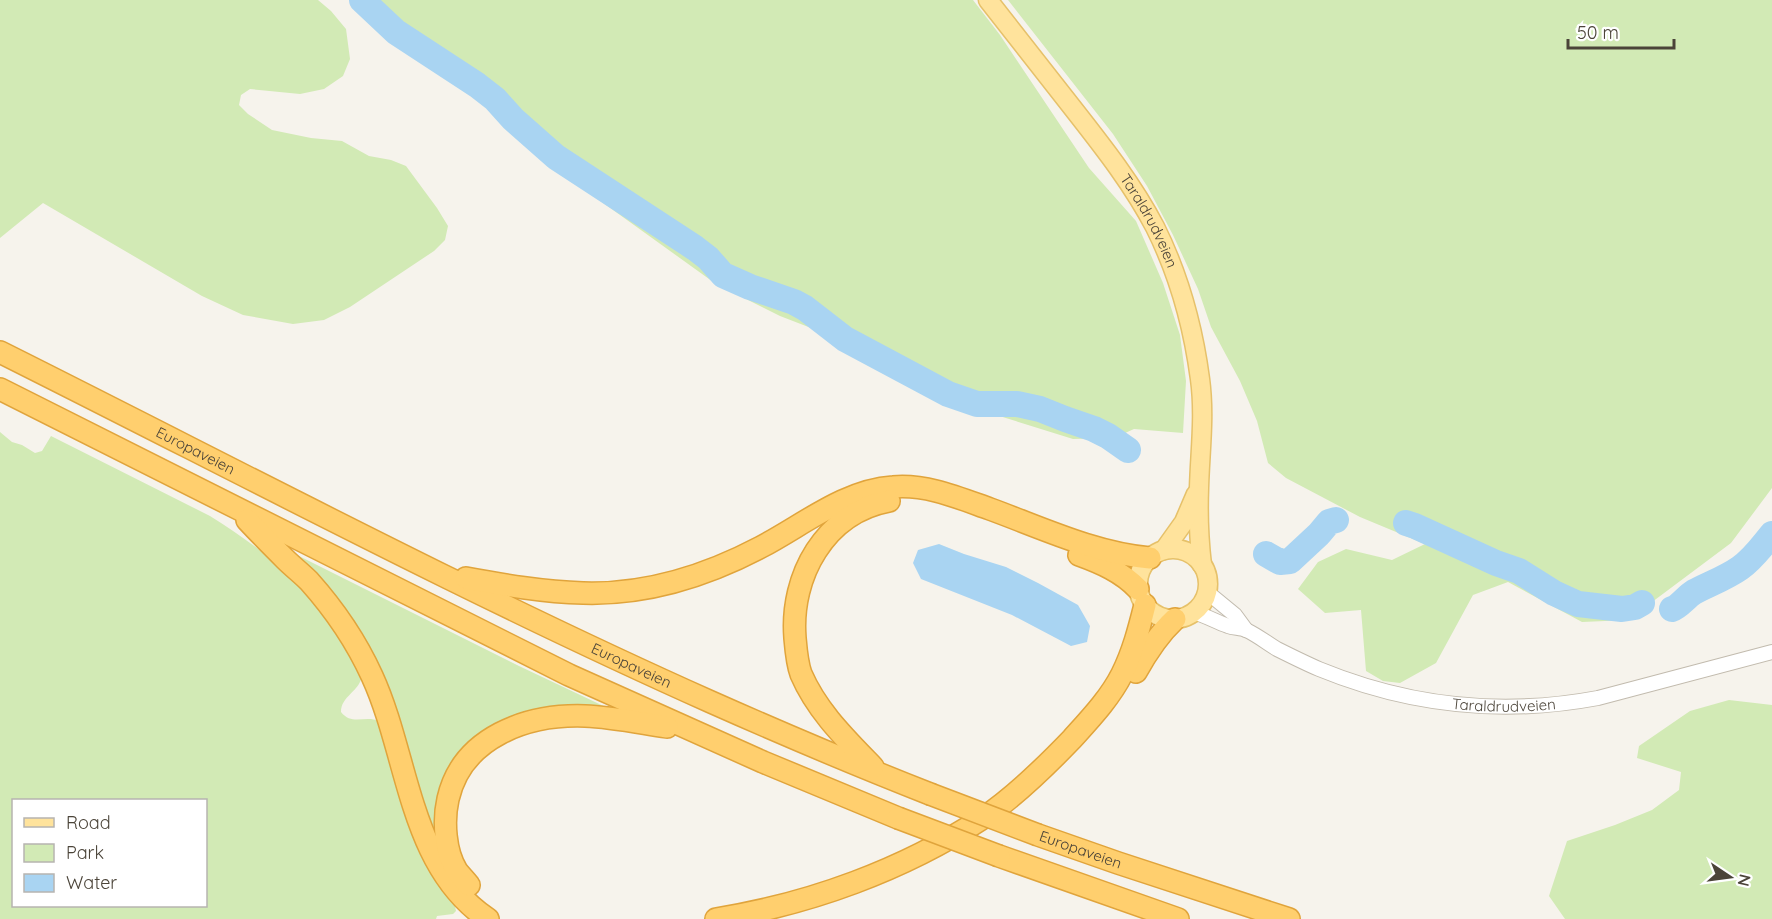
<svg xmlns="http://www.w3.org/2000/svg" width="1772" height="919" font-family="Quicksand,sans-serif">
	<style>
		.green { fill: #d2eab5; fill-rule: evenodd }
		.water { fill: #a9d4f2 }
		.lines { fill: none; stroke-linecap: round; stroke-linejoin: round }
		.river { stroke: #a9d4f2; stroke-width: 26 }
		.minor-casing { stroke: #c2bbae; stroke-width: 16 }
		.major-casing { stroke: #e6c16a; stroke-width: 21 }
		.highway-casing { stroke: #e0a43c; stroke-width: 24 }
		.minor { stroke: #fff; stroke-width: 14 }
		.major { stroke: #ffe39c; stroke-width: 18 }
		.highway { stroke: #ffcf6e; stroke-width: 21 }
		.highway-bridge-casing { stroke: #e0a43c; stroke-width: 24; stroke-linecap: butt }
		.highway-bridge { stroke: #ffcf6e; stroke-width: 21 }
		.labels { text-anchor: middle; stroke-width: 6; stroke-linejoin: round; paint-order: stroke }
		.street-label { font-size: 15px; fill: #4b4439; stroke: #fff }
	</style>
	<rect width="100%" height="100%" fill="#f6f3ec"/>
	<path class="green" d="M0,0H318L331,11L346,29L350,59L343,76L324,89L300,94L250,89L241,95L239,105L248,114L272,130L311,138L342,141L369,156L391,160L406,166L437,208L448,226L445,240L434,251L350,307L324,320L293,324L243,315L202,296L43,203L0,238Z
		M357,0H973L1000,35L1089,168L1136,221L1163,283L1180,335L1186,381L1183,433L1134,429L1114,438L1073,439L964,405L895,375L824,333L780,316L716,284L595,197L508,122L398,36Z
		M1008,0H1772V488L1731,543L1628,620L1582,622L1508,582L1473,595L1436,663L1400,683L1383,681L1366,671L1361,610L1325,613L1298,589L1318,562L1346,549L1392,560L1425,544L1360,517L1286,478L1268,463L1257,421L1240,381L1211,327L1198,289L1173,235L1147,186L1113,134Z
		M0,432L12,442L22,445L35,453L42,451L51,436L210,516C253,543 292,572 324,612C338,628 351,657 362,676C359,692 341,696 341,712C352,726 365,715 379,721L433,874L455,906L456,911L453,914L437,916L436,919H0ZM14,800H206V906H14Z
		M283,548L519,666L614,711L472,745L441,858L387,696Z
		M1729,700L1772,705V919H1565L1549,896L1567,841L1615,825L1652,810L1679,790L1681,772L1637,758L1639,746L1690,711Z"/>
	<path class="water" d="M939,544L964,554L1006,567L1038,583L1078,605L1090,626L1087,642L1071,646L1012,615L921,579L913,563L918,550Z"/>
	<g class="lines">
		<path class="river" d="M362,0L396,32L477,85L495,99L513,119L556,157L695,248L708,258L723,275L750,287L794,302L805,308L845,339L948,394L977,404H1017L1040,409L1065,419L1094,429L1108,436L1128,450
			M1406,523L1415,526L1496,563L1519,571L1554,593L1578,604L1622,609L1635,607L1642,603
			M1266,554L1280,562L1290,561L1319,534L1329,522L1336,520
			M1672,609C1679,607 1686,597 1694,592C1709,584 1726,578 1740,568C1753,559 1762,546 1772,534"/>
		<g class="minor-casing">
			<g id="minor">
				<path d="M1207,592L1235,615L1246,630"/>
				<path id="s1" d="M1194,612C1206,616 1217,622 1228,626C1234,628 1241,628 1246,630C1257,635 1267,643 1277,649C1291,656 1305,663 1319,669C1409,706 1502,716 1598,698L1772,652"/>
			</g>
		</g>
		<g class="major-casing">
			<g id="major">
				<path id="s2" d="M988,0C1017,37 1046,74 1075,111C1104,148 1133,185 1155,227C1179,275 1193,326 1200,379C1205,416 1200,451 1199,488C1198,514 1199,540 1202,565"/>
				<circle cx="1173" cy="584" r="35"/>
				<path d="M1164,550L1184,522L1196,494"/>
			</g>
		</g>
		<g class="highway-casing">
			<g id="highway">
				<path id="s3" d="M0,352C236,470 469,594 711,702C783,734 856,765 930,794"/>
				<path d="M0,389L569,675L763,762L898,818"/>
				<path d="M247,520C259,533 272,546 285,559C293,567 301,573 309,581C334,609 356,641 372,676C409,756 409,867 488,919"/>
				<path d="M1079,555C1101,563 1122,572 1138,589"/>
				<path d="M466,578C504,585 543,592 583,593C646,595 706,576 761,547C803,525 845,490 893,487C927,484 959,498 990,509C1042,528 1094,553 1150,558"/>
				<path d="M1136,672C1147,652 1158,635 1175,619"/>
				<path d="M873,767C845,738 817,711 801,674C797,663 796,650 795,638C790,576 825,513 889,501"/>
				<path id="s4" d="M1038,835L1118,863L1289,919"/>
				<path d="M999,856L1178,919"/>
				<path d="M469,885C465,880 461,876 457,871C445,852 443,821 448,799C462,737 527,714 585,716C612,717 640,723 667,727"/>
				<path d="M716,919C810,904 903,870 983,818C1013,798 1047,765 1072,739C1090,719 1110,698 1122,674C1133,652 1139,629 1145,605"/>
			</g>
		</g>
		<use href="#minor" class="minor"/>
		<use href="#major" class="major"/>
		<use href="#highway" class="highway"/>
		<g class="highway-bridge-casing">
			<path id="highway-bridge" d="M930,794L1038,835
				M898,818L999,856"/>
		</g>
		<use href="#highway-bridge" class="highway-bridge"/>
	</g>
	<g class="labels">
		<g class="street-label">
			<text dy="5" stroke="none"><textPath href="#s2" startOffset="274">Taraldrudveien</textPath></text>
			<text dy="5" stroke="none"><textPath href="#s3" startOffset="219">Europaveien</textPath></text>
			<text dy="5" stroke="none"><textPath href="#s3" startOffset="705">Europaveien</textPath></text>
			<text dy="5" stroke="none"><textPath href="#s1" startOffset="328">Taraldrudveien</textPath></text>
			<text dy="5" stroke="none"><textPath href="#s4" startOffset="45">Europaveien</textPath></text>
		</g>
	</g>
	<rect x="12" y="799" width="195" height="108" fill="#ffffff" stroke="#b7b4b0" stroke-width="1.5"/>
	<rect x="24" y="818" width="30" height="9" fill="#ffe39c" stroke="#b7b4b0" stroke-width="1.5"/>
	<text x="66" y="829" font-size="18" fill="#4b4439">Road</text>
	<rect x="24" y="844" width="30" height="18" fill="#d2eab5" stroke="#b7b4b0" stroke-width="1.5"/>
	<text x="66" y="859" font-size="18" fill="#4b4439">Park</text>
	<rect x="24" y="874" width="30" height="18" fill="#a9d4f2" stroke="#b7b4b0" stroke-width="1.5"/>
	<text x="66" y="889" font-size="18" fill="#4b4439">Water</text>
	<g transform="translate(1730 877) rotate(103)" stroke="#ffffff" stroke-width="4.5" paint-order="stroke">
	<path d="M0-4.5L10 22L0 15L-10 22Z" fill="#4b4439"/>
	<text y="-9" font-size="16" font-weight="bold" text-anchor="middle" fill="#4b4439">N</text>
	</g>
	<path d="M1568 39v9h106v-9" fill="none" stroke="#4b4439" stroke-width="3"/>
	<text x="1577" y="39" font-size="18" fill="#4b4439" stroke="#ffffff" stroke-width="4.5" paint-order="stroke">50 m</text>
</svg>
